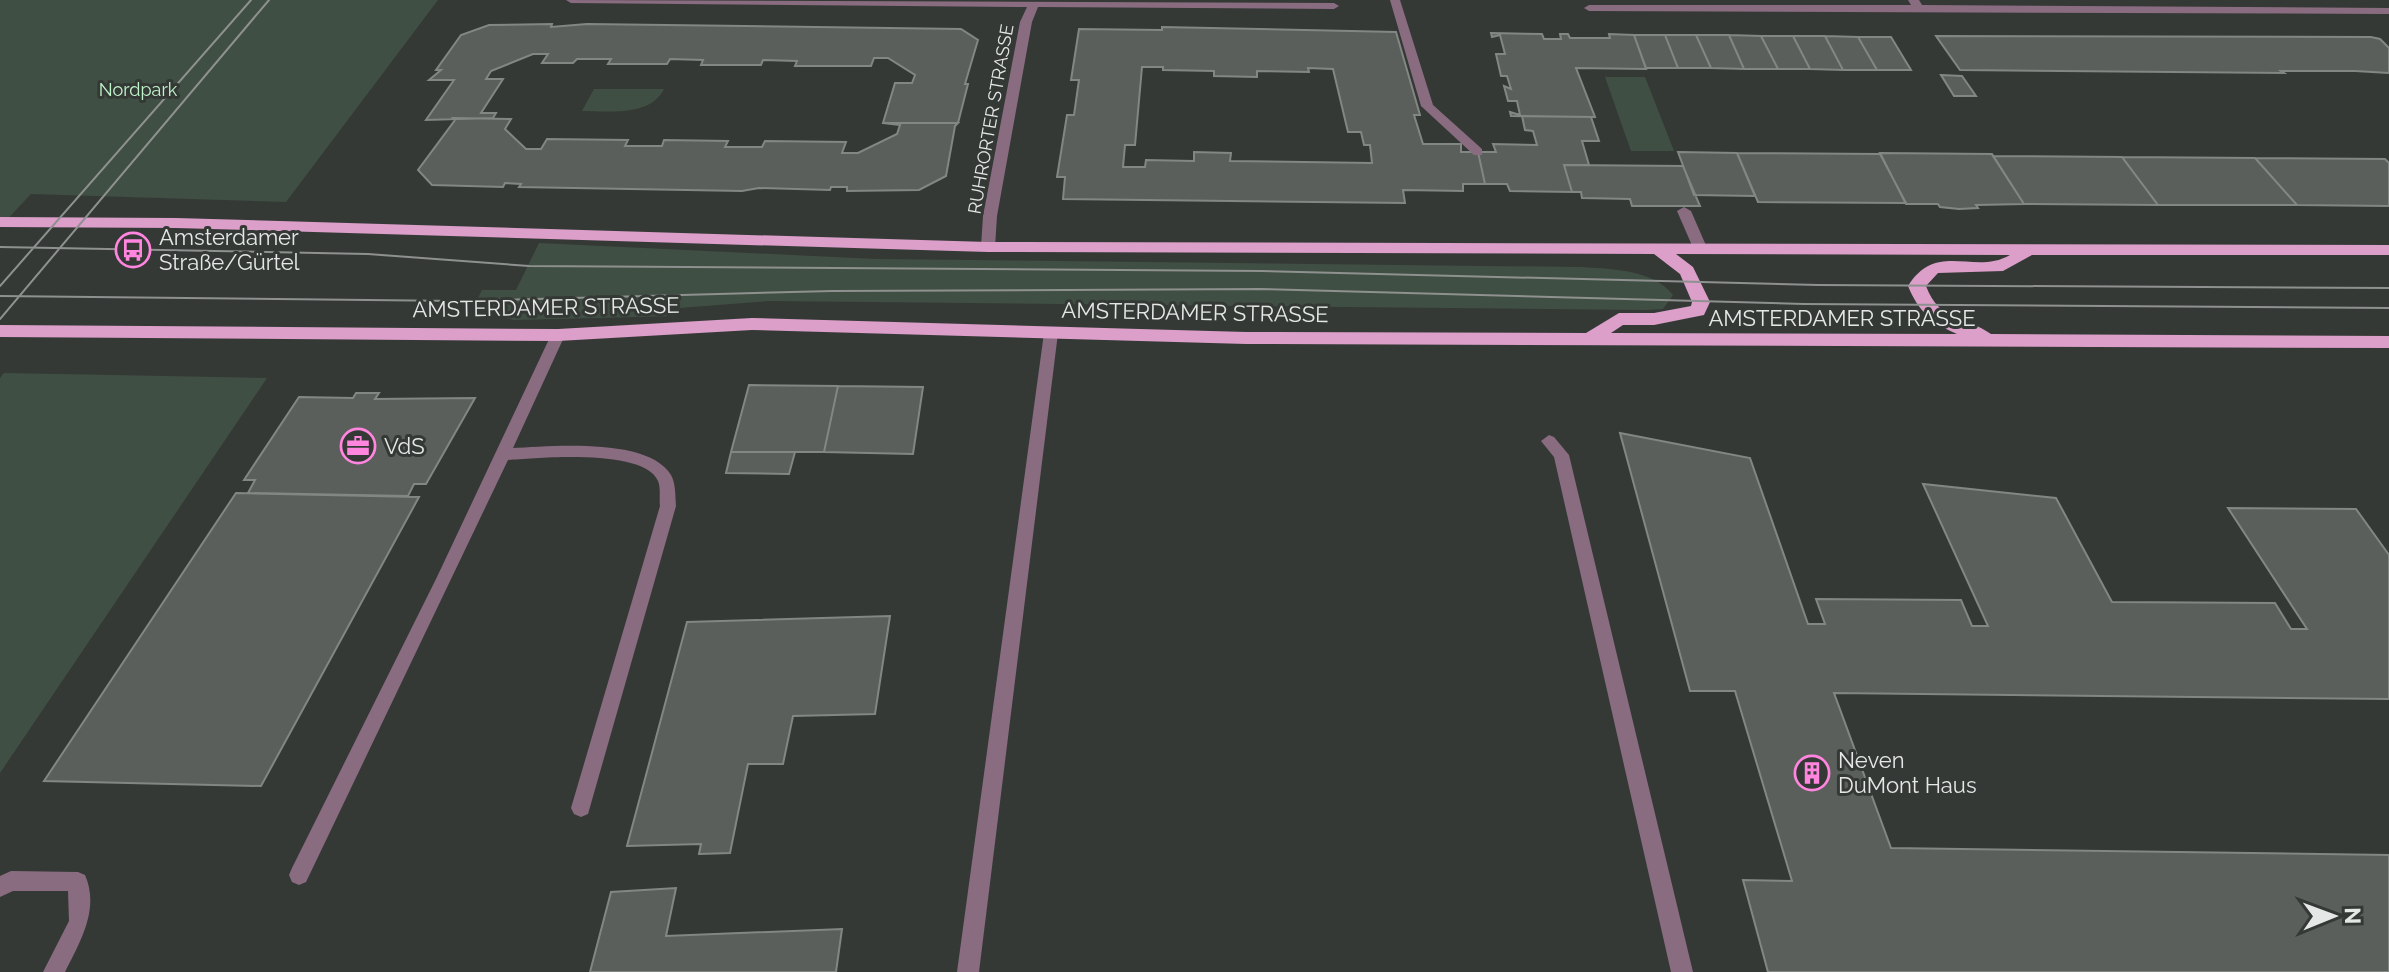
<svg xmlns="http://www.w3.org/2000/svg" width="2389" height="972" font-family="Raleway,sans-serif">
	<style>
		.green { fill: #404f43 }
		.building { fill: #5a5f5b; stroke: #828783; stroke-width: 2; fill-rule: evenodd }
		.lines { fill: none; stroke-linecap: round; stroke-linejoin: round }
		.lane { fill: #8a6c81; fill-rule: evenodd }
		.street { fill: #8a6c81; fill-rule: evenodd }
		.primary { fill: #db9fc9; fill-rule: evenodd }
		.tram { stroke: #8e918f; stroke-width: 2 }
		.labels { text-anchor: middle; stroke-width: 6; stroke-linejoin: round; paint-order: stroke }
		.far-park-label { font-size: 18px; fill: #bff4cc; stroke: #353936 }
		.far-street-label { font-size: 18px; fill: #e4e7e5; stroke: #353936 }
		.poi-label { font-size: 22px; fill: #e4e7e5; stroke: #353936; text-anchor: start }
		.street-label { font-size: 22px; fill: #e4e7e5; stroke: #353936 }
	</style>
	<rect width="100%" height="100%" fill="#353936"/>
	<path class="green" d="M0,0H438L286,202L31,194L0,227Z
		M1605,77H1645L1674,151H1631Z
		M594,89H664C650,117 609,111 582,111Z
		M539,243L876,259L1580,267C1610,269 1653,269 1673,295L1663,309L1646,310L769,301L679,308L676,316L514,320L504,318V308H473L482,290H516Z
		M4,373L267,378L0,773V378Z"/>
	<path class="building" d="M552,24L551,27L587,24L961,29L978,40L965,84H968L958,123H883L895,83H912L915,75L888,58H874L871,66H795L797,61L763,60L761,65H701L703,60L670,59L667,64H608L611,59H577L573,63H542L548,54H533L491,71L486,79H503L481,113H496L493,118L426,120L454,80H429L441,70H436L461,35L489,25Z
		M1162,27L1396,32L1420,115H1414L1423,144H1461V152H1478L1485,184H1463V191L1403,190L1405,203L1063,199L1065,177H1057L1067,115H1074L1079,80H1071L1079,29L1162,30ZM1142,67H1163V70L1214,71V76L1257,77V71L1309,72L1308,68L1333,69L1348,132H1361L1364,145H1370L1372,163L1230,161L1231,153L1194,152V161L1146,160L1145,167H1123L1125,145H1135Z
		M1491,33L1542,34L1544,39H1561L1560,34H1568L1570,38H1610L1609,34L1634,35L1646,69L1576,68L1595,117L1511,116L1510,112L1520,115L1517,101H1508L1504,86L1511,89L1507,76H1501L1496,54H1505L1500,35L1492,37Z
		M1634,35H1665L1678,68H1646Z
		M1665,35H1696L1711,68H1678Z
		M1696,35H1729L1744,69L1711,68Z
		M1729,35L1761,36L1778,69H1744Z
		M1761,36H1793L1810,69H1778Z
		M1793,36H1825L1843,70L1810,69Z
		M1825,36L1858,37L1877,70H1843Z
		M1936,36L2371,37L2380,39L2389,48V73L2355,71H2281L2284,73L1960,70Z
		M1858,37H1891L1911,70H1877Z
		M1941,75L1962,76L1976,96H1954Z
		M1522,116L1591,117L1599,141H1582L1589,165H1564L1572,192L1510,191L1507,184H1485L1478,152H1496L1493,144L1537,145L1533,131L1525,130Z
		M453,118L511,119L505,129L526,149H541L547,139L628,140L625,146H662L664,140L728,141L725,147H762L765,141L846,142L842,153H858L897,134L900,125L883,123H958L955,126L946,176L919,190L847,191V187H831L830,190L759,188L742,191L519,187L521,184L505,183L503,187L432,185L418,170L455,120Z
		M1678,152L1737,153L1755,196L1694,195Z
		M1737,153L1880,154L1906,203L1758,202Z
		M1880,153L1992,154L2024,204L1976,205L1978,208L1959,209L1940,207L1938,204H1906Z
		M1993,156L2122,157L2158,205L2024,204Z
		M2122,157L2255,158L2297,205H2158Z
		M2255,158L2385,159L2389,163V206L2297,205Z
		M1564,165L1683,166L1700,206H1632L1630,199L1582,198L1581,192H1572Z
		M749,385L838,386L824,452H731Z
		M838,386L923,387L913,454L824,452Z
		M356,393H379L375,399L475,398L426,484H414L408,496L248,493L255,480H244L299,397L353,398Z
		M1620,433L1750,458L1808,624H1825L1816,599L1961,600L1972,626H1988L1923,484L2056,498L2112,602L2275,603L2291,629H2307L2228,508L2356,509L2389,555V699L1834,693L1891,848L2389,855V972H1768L1743,880L1792,881L1735,691H1690Z
		M731,452H795L789,474L726,473Z
		M236,493L419,497L261,786L44,781Z
		M890,616L875,714L793,716L783,764H748L730,853L699,854L701,844L627,846L687,622Z
		M676,888L666,936L842,929L836,972H590L611,892Z"/>
	<g class="lines">
		<path class="lane" d="M1684,207L1691,211L1708,250L1706,253H1696L1694,250L1677,211Z
			M1051,328L1058,333L979,972H957L1044,333Z
			M558,330L565,335L513,448C551,446 649,437 671,475C676,484 675,496 676,506L588,814L581,817L574,814L571,808L660,506C659,499 661,488 658,481C644,448 538,458 508,460L306,882L299,885L292,882L289,875L292,868L437,577L551,335Z
			M1549,435L1554,437L1569,455L1693,972H1671L1554,457L1541,441Z
			M11,871L78,872L85,875C100,909 80,942 65,972H43L69,921L68,891H13L0,897V876Z"/>
		<path class="street" d="M566,0L1334,3L1339,6L1334,9L1038,7L1032,22L997,216L995,247L988,251L981,247L983,216L1020,22L1027,7L571,3Z
			M1390,0H1400L1433,105L1482,149V155H1474L1421,106Z
			M1908,0H1919L1922,5L2389,8V14L1589,11L1584,8L1589,5H1911Z"/>
		<path class="primary" d="M0,217L176,218L988,242L2389,245V255H2032L2003,271L1938,273L1926,286C1940,323 1966,316 1991,334L2389,336V348L1246,344L752,330L558,341L0,337V325L558,329L752,318L1246,332L1586,333L1619,313H1654L1691,306L1692,302L1680,274L1654,254L988,252L176,228L0,227ZM1676,254L2010,255C1974,276 1937,240 1908,286C1918,311 1933,324 1957,334L1611,333L1623,325H1654L1704,315L1710,302L1693,267Z"/>
		<path class="tram" d="M0,247L368,254L529,266L1261,271L1818,285L2389,288
			M0,286L251,0
			M0,296L458,301L832,291L1260,289L1804,304L2389,308
			M0,319L269,0"/>
	</g>
	<defs>
		<g id="bus-ring" transform="scale(1.8)"><circle r="9.5" fill="#353936" stroke="#ff85df" stroke-width="1.5"/><path d="M-5-6H5V4H4V6H2V4H-2V6H-4V4H-5ZM-3.5-4V0h7V-4ZM-3.5 1.2v1.5H-2V1.2ZM2 1.2v1.5H3.5V1.2Z" fill="#ff85df"/></g>
		<g id="office-ring" transform="scale(1.8)"><circle r="9.5" fill="#353936" stroke="#ff85df" stroke-width="1.5"/><path d="M-6-3h4V-5.5h4V-3h4V5H-6ZM-1-4.5V-3h2v-1.5ZM-6 0V1H6V0Z" fill="#ff85df"/></g>
		<g id="building-ring" transform="scale(1.8)"><circle r="9.5" fill="#353936" stroke="#ff85df" stroke-width="1.5"/><path d="M-4-6H4V6H1V3H-1V6H-4ZM-2.5-4.3h1.7v1.8h-1.7ZM.8-4.3h1.7v1.8H.8ZM-2.5-1h1.7V.8h-1.7ZM.8-1h1.7V.8H.8Z" fill="#ff85df"/></g>
	</defs>
	<g fill-rule="evenodd">
		<use href="#bus-ring" x="133" y="250"/>
		<use href="#office-ring" x="358" y="446"/>
		<use href="#building-ring" x="1812" y="773"/>
	</g>
	<g class="labels">
		<g class="far-park-label">
			<text x="138" y="96">Nordpark</text>
		</g>
		<g class="far-street-label">
			<text transform="translate(991 119) rotate(-80)" y="6">RUHRORTER STRASSE</text>
		</g>
		<g class="poi-label">
			<text x="159" y="245">Amsterdamer<tspan x="159" dy="25">Straße/Gürtel</tspan></text>
			<text x="384" y="454">VdS</text>
			<text x="1838" y="768">Neven<tspan x="1838" dy="25">DuMont Haus</tspan></text>
		</g>
		<g class="street-label">
			<text transform="translate(546 307) rotate(-1)" y="8">AMSTERDAMER STRASSE</text>
			<text transform="translate(1195 312) rotate(1)" y="8">AMSTERDAMER STRASSE</text>
			<text x="1842" y="326">AMSTERDAMER STRASSE</text>
		</g>
	</g>
	<g transform="translate(2333 916) rotate(89)" stroke="#353936" stroke-width="6" paint-order="stroke">
	<path d="M0-6L14 30L0 20L-14 30Z" fill="#e4e7e5"/>
	<text y="-12" font-size="22" font-weight="bold" text-anchor="middle" fill="#e4e7e5">N</text>
	</g>
</svg>
